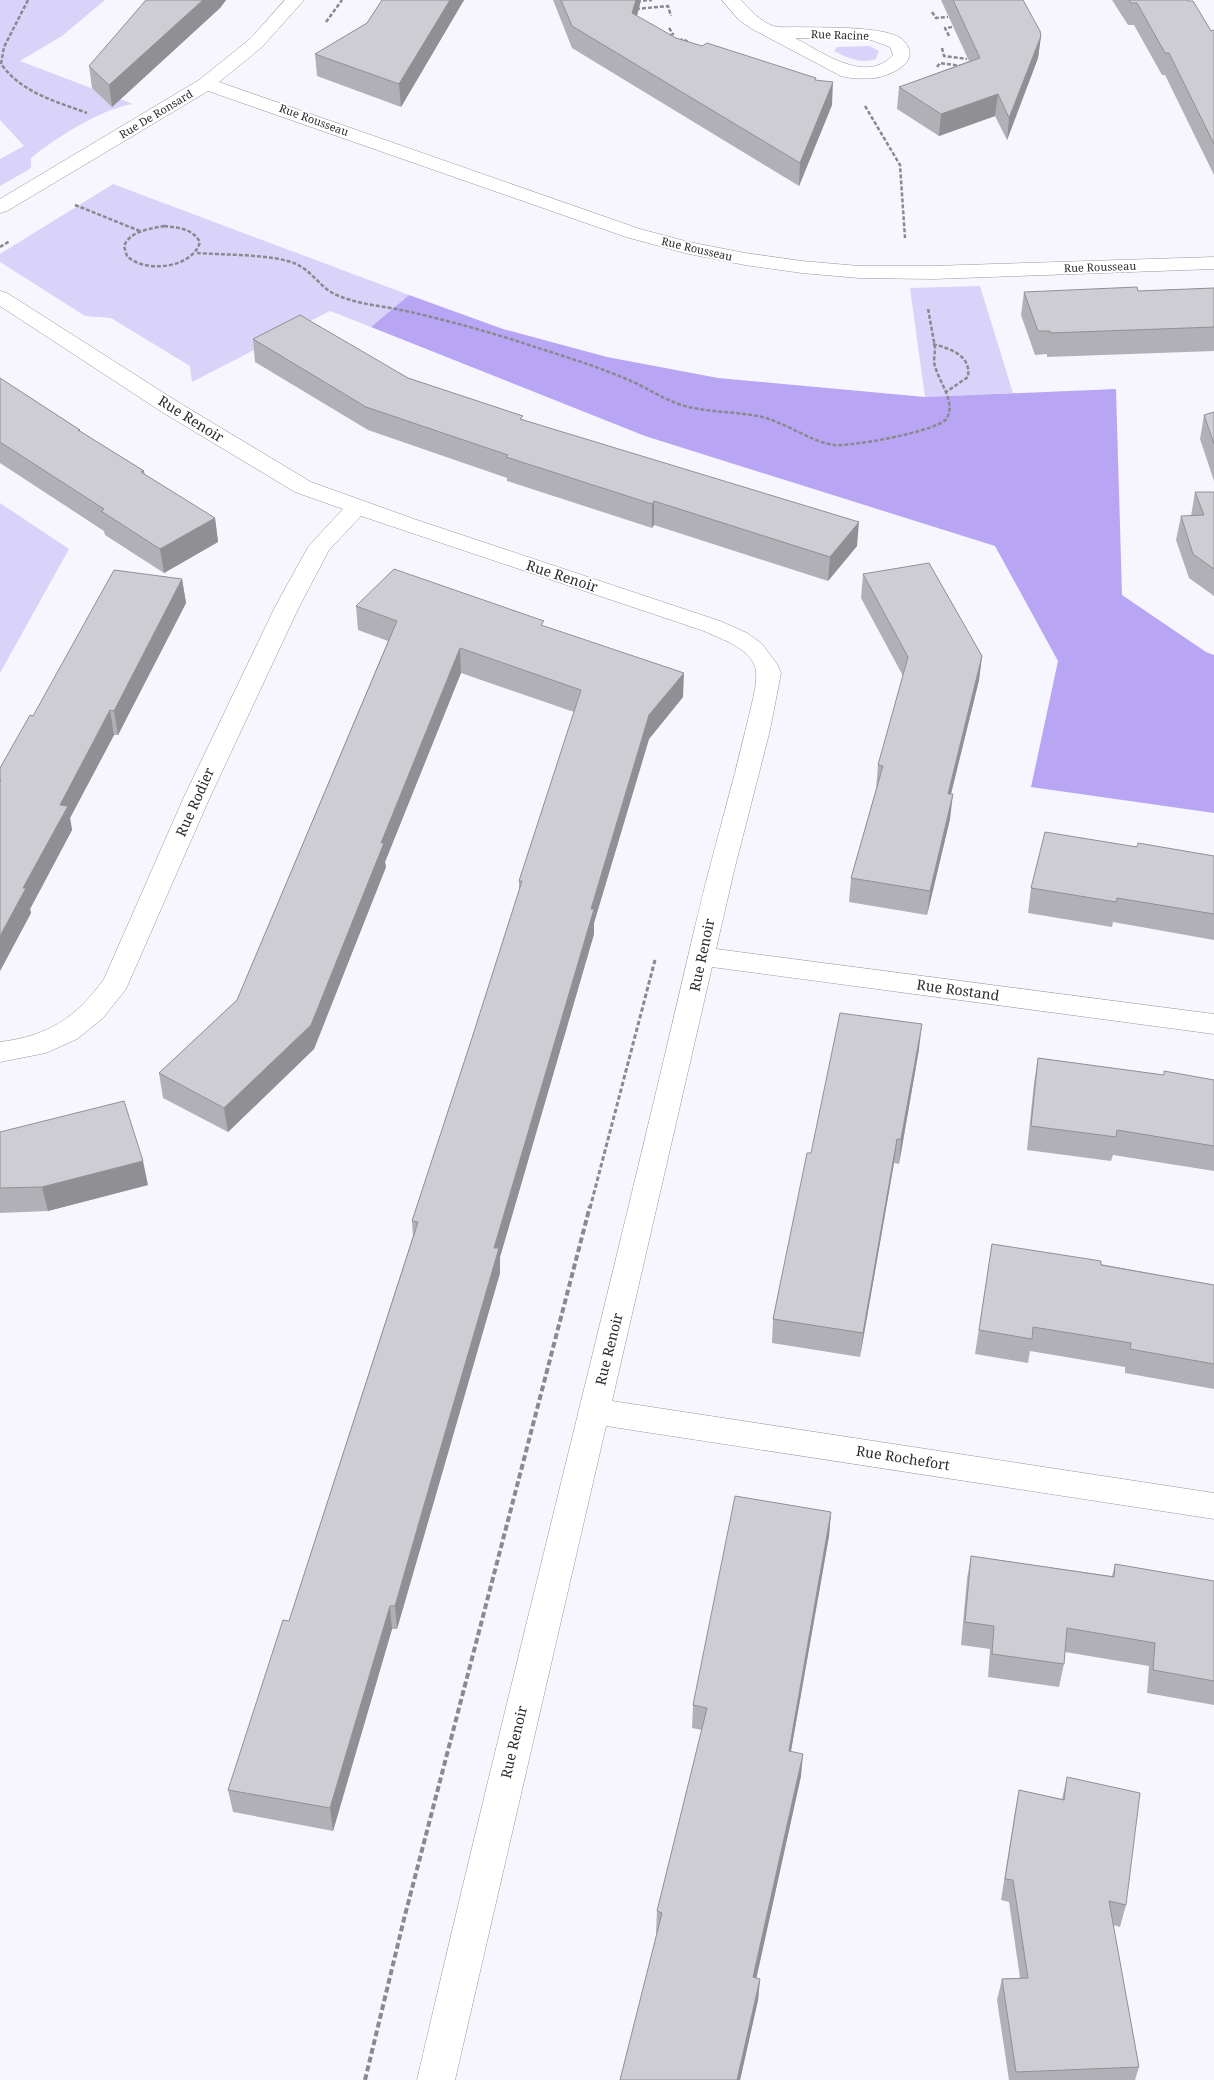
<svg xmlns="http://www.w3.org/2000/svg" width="1214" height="2080" font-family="'Noto Serif',serif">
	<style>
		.green { fill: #d9d2f9 }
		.forest { fill: #b8a6f5 }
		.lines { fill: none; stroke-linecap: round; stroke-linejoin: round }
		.street-casing { stroke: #97969e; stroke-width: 1 }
		.path-far2 { stroke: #8a898f; stroke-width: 2.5; stroke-dasharray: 4 2; stroke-linecap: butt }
		.path-far1 { stroke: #8a898f; stroke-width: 3; stroke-dasharray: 4.5 2.5; stroke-linecap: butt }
		.path { stroke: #8a898f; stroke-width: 4; stroke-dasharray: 6 3; stroke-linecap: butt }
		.street { fill: #fff; fill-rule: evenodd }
		.wall { fill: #b1b0b6 }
		.shaded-wall { fill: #909094 }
		.building { fill: #cecdd4; stroke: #909094 }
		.labels { text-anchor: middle; stroke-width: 4; stroke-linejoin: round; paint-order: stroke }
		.far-street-label { font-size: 11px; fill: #2d2c2f; stroke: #fff }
		.street-label { font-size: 14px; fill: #2d2c2f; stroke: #fff }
	</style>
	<rect width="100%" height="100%" fill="#f7f6fe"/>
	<path class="green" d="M0,0H105L62,36L20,61L133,104C103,108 55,138 31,158V167L28,170L0,186V159L24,146L0,120Z
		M869,46L879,51L876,59C860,64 848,58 834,51L837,47Z
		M113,184L409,295L371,327L330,311L192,382L190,366L111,318L85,316L0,262V254Z
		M980,286L1013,393L925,397L910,288Z
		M0,503L69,549L0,673Z"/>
	<path class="forest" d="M409,295L503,329L607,357L718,378L925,397L1116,389L1122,595L1206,652L1214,655V813L1031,787L1058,661L995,546L645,436L371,327Z"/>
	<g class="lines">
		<g class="street-casing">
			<path id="street" d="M285,0H304L262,47L219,82L640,229L689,242L745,253L802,261L859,266H933L1214,257V269L933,279L859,278L802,273L745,265L689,254L626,237L208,91L7,211L0,213V199L199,80L250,39Z
				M722,0H741C750,10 760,21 773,26C779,28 789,27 796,27C818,28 891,25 904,41C922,61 893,75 875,78C863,79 852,79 841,76L752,29L739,20ZM795,38L871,40L890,47L893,55C866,85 822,52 795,38Z
				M0,291L7,293L178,402L311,482L414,519L720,621L747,633L762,644L777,664L781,673L770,730L734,871L716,949L1214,1014V1034L712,967L612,1401L1214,1493V1519L606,1426L455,2080H417C506,1696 605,1315 694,931C710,861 731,793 747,724C750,710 758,684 756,671C753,649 721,639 704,631L361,516L329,550L299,607L210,797L126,989L103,1018L77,1039L46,1053L0,1062V1042C48,1036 76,1018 104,979L184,797L275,607L308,547L343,509L295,492L162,412L0,306Z"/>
		</g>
		<path class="path-far2" d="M28,0L4,47L1,64C22,93 55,101 87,113
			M637,1L652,0
			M636,9L668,6L671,16
			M932,12L936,18L948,17
			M326,22L342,0
			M669,28L673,34L669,36
			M949,36L945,28L953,27
			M679,41L683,39L691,44
			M942,48L944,56L967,59
			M937,67L940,63L961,66
			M865,106L900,165L905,238
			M75,205L140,231
			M164,226C178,228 192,228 200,242C193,268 145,274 127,256L124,246C130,231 149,229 164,226Z
			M0,247L10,241
			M197,253C223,255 275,254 296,264C314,272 320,289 339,296C361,305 384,306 406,311C446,320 490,332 529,345C560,355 593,365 624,378C645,386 663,400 685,406C710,413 737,411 762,417C786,423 812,442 834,445C850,447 940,431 947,418C956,402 939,382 935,366C933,361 935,354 935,348C933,335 930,321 928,308
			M933,344C951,349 971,355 968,377L946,392"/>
		<path class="path-far1" d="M590,1208L655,960"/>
		<path class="path" d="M365,2080L404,1919L590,1206"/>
		<use href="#street" class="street"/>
	</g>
	<path class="wall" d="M146,0H226L220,8L112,107L92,88L89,66Z
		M382,0H464L401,107L317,76L315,54L367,23Z
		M553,0H641L637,16L676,38L702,46L816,78V80L832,105L799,186L572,48Z
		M941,0H1023L1041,36L1038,58L1007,140L995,116L939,136L897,109L899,87L969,61Z
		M1112,0H1188L1211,31H1214V175L1165,75H1162L1134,25H1128Z
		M1214,288V351L1047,357V354L1035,355L1021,315L1024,292L1138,291Z
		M253,339L408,378L523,420L857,546L828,581L654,525L652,528L507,481V478L368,430L255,362Z
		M0,378L80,430V431L144,471L145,475L215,518L218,542L164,573L105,535L104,531L0,463Z
		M1214,412V481L1200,439L1204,415Z
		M1195,492H1214V596L1189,578L1176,540L1181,516H1191Z
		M863,574L982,656L979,680L951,794L950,819L927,915L849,902L851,878L876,789L878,765L903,676L861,598Z
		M182,579L186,603L118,735H114L70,818L72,830L30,909L31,913L0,971V768L33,716Z
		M356,606L544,626L683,697L649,739L594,923V934L500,1257V1273L433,1505L397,1629H392L333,1831L233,1812L228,1790L289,1621L413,1236L412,1221L472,1038L519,890V881L574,712L461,673L385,862L386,867L314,1049L228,1132L163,1098L159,1073L237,1000L388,641L358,630Z
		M1137,847L1214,856V940L1113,922L1112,927L1028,913L1031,888Z
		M919,1049L899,1164L894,1163L860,1357L772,1343L773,1319L811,1153Z
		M1038,1058L1163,1075L1214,1080V1171L1113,1155L1111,1161L1027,1150L1034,1083Z
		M0,1132L148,1185L48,1211L0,1213Z
		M992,1244L1214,1285V1389L1125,1373V1367L1030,1351L1028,1363L975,1354Z
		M831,1512L829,1536L791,1751L801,1776L756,1978L760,1979L758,2000L740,2080H620L657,1933H656L657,1911L702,1730L692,1728L693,1705Z
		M971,1556L1112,1576L1115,1564L1214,1581V1705L1147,1693L1149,1666L1065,1652L1064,1664L1059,1687L988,1677L990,1649L961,1645L967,1579Z
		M1067,1777L1126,1905L1120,1927L1113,1925L1139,2067L1135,2080H1009L997,2000L1002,1979L1020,1978L1009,1902L1001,1900L1015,1812L1019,1790L1062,1799Z"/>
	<path class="shaded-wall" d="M203,0H226L220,8L112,107L109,85Z
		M450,0H464L401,107L399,84Z
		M636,0H641L632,35V13Z
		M1041,36L1038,58L1007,140L1009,118Z
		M833,82L832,105L799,186L800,163Z
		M998,94L995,116L939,136L941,114Z
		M654,501V525L652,528V504Z
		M215,518L218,542L164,573L160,549Z
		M859,522L857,546L828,581L830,557Z
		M182,579L186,603L118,735L114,711Z
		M460,648L461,673L385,862L386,867L314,1049L228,1132L224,1108L381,843Z
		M982,656L979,680L945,818L948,794Z
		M684,673L683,697L649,739L594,923V934L500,1257V1273L397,1629L395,1606L494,1248L591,909L649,715Z
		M110,710L114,735L70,818L72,830L30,909L31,913L0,971V936L23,888L60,805Z
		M953,794L950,819L927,915L930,891Z
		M922,1024L919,1049L899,1164L901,1139Z
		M897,1139L894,1163L860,1357L863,1333Z
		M143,1161L148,1185L48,1211L42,1187Z
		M831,1512L829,1536L787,1773L789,1751Z
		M390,1606L392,1629L333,1831L330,1808Z
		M803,1754L801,1776L752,1998L753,1977Z
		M760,1979L758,2000L740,2080H737Z"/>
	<path class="building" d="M146,0H203L109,85L89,66Z
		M382,0H450L399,84L315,54L367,23Z
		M561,0H636L632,13L676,38L702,46L707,43L816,78L815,80L833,82L800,163L572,26Z
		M953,0H1023L1040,31L1041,36L1009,118L998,94L941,114L899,87L980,58Z
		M1129,0H1188V1H1193L1211,31L1213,30L1214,31V144L1169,53H1165L1137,3H1131Z
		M1137,287L1138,291L1214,288V327L1050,333V331H1038L1024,292Z
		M300,315L408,378L523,416L520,419L859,522L830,557L654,501L652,504L506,457L508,455L366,407L253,339Z
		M0,378L80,430H78L144,471L141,472L215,518L160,549L101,511L104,509L0,442Z
		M1214,412V444L1204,415Z
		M1195,492H1214V569L1193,554L1181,516L1204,515Z
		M929,563L982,656L948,794H953L930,891L851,878L883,766L878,765L908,657L863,574Z
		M394,569L544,621L541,625L684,673L649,715L591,909H594L494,1248H499L431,1481L395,1606H390L330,1808L228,1790L283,1620L289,1621L418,1222L412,1221L472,1038L522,881H519L581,690L460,648L381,843H384L311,1025L224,1108L159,1073L237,1000L397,621L356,606Z
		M114,570L182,579L114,711L110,710L60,805L68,806L23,888H26L0,936V782L1,780H0V768L30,715L33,716Z
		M1045,832L1137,847L1138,843L1214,856V914L1117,898L1116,902L1031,888Z
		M840,1013L922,1024L901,1139H897L863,1333L773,1319L807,1153H811Z
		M1038,1058L1164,1075V1071L1214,1080V1146L1117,1130L1116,1137L1031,1126Z
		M124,1101L143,1161L42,1187L0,1188V1132Z
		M992,1244L1101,1261V1265L1214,1285V1364L1130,1349L1131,1343L1033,1327L1032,1339L979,1330Z
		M735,1496L831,1512L789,1751L803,1754L753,1977L760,1979L737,2080H620L662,1913L657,1911L707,1708L693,1705Z
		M971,1556L1114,1577L1115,1564L1214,1581V1681L1153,1670L1155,1643L1067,1628L1064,1664L992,1654L994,1626L965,1622Z
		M1067,1777L1140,1793L1126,1905L1109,1901L1139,2067L1016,2072L1002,1979L1028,1978L1013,1880L1005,1879L1019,1790L1064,1800Z"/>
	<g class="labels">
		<g class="far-street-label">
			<text transform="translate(840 35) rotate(2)" y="4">Rue Racine</text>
			<text transform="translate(156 114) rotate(-31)" y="4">Rue De Ronsard</text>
			<text transform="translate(314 120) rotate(20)" y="4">Rue Rousseau</text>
			<text transform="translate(697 249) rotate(13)" y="4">Rue Rousseau</text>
			<text transform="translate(1100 267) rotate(-2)" y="4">Rue Rousseau</text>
		</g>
		<g class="street-label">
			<text transform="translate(191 419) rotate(32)" y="5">Rue Renoir</text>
			<text transform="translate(562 576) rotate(18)" y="5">Rue Renoir</text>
			<text transform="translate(195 802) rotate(-66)" y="5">Rue Rodier</text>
			<text transform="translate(702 955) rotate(-78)" y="5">Rue Renoir</text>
			<text transform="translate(958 990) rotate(8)" y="5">Rue Rostand</text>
			<text transform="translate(609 1349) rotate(-76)" y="5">Rue Renoir</text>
			<text transform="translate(903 1458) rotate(9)" y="5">Rue Rochefort</text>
			<text transform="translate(514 1742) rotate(-77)" y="5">Rue Renoir</text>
		</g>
	</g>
</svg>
